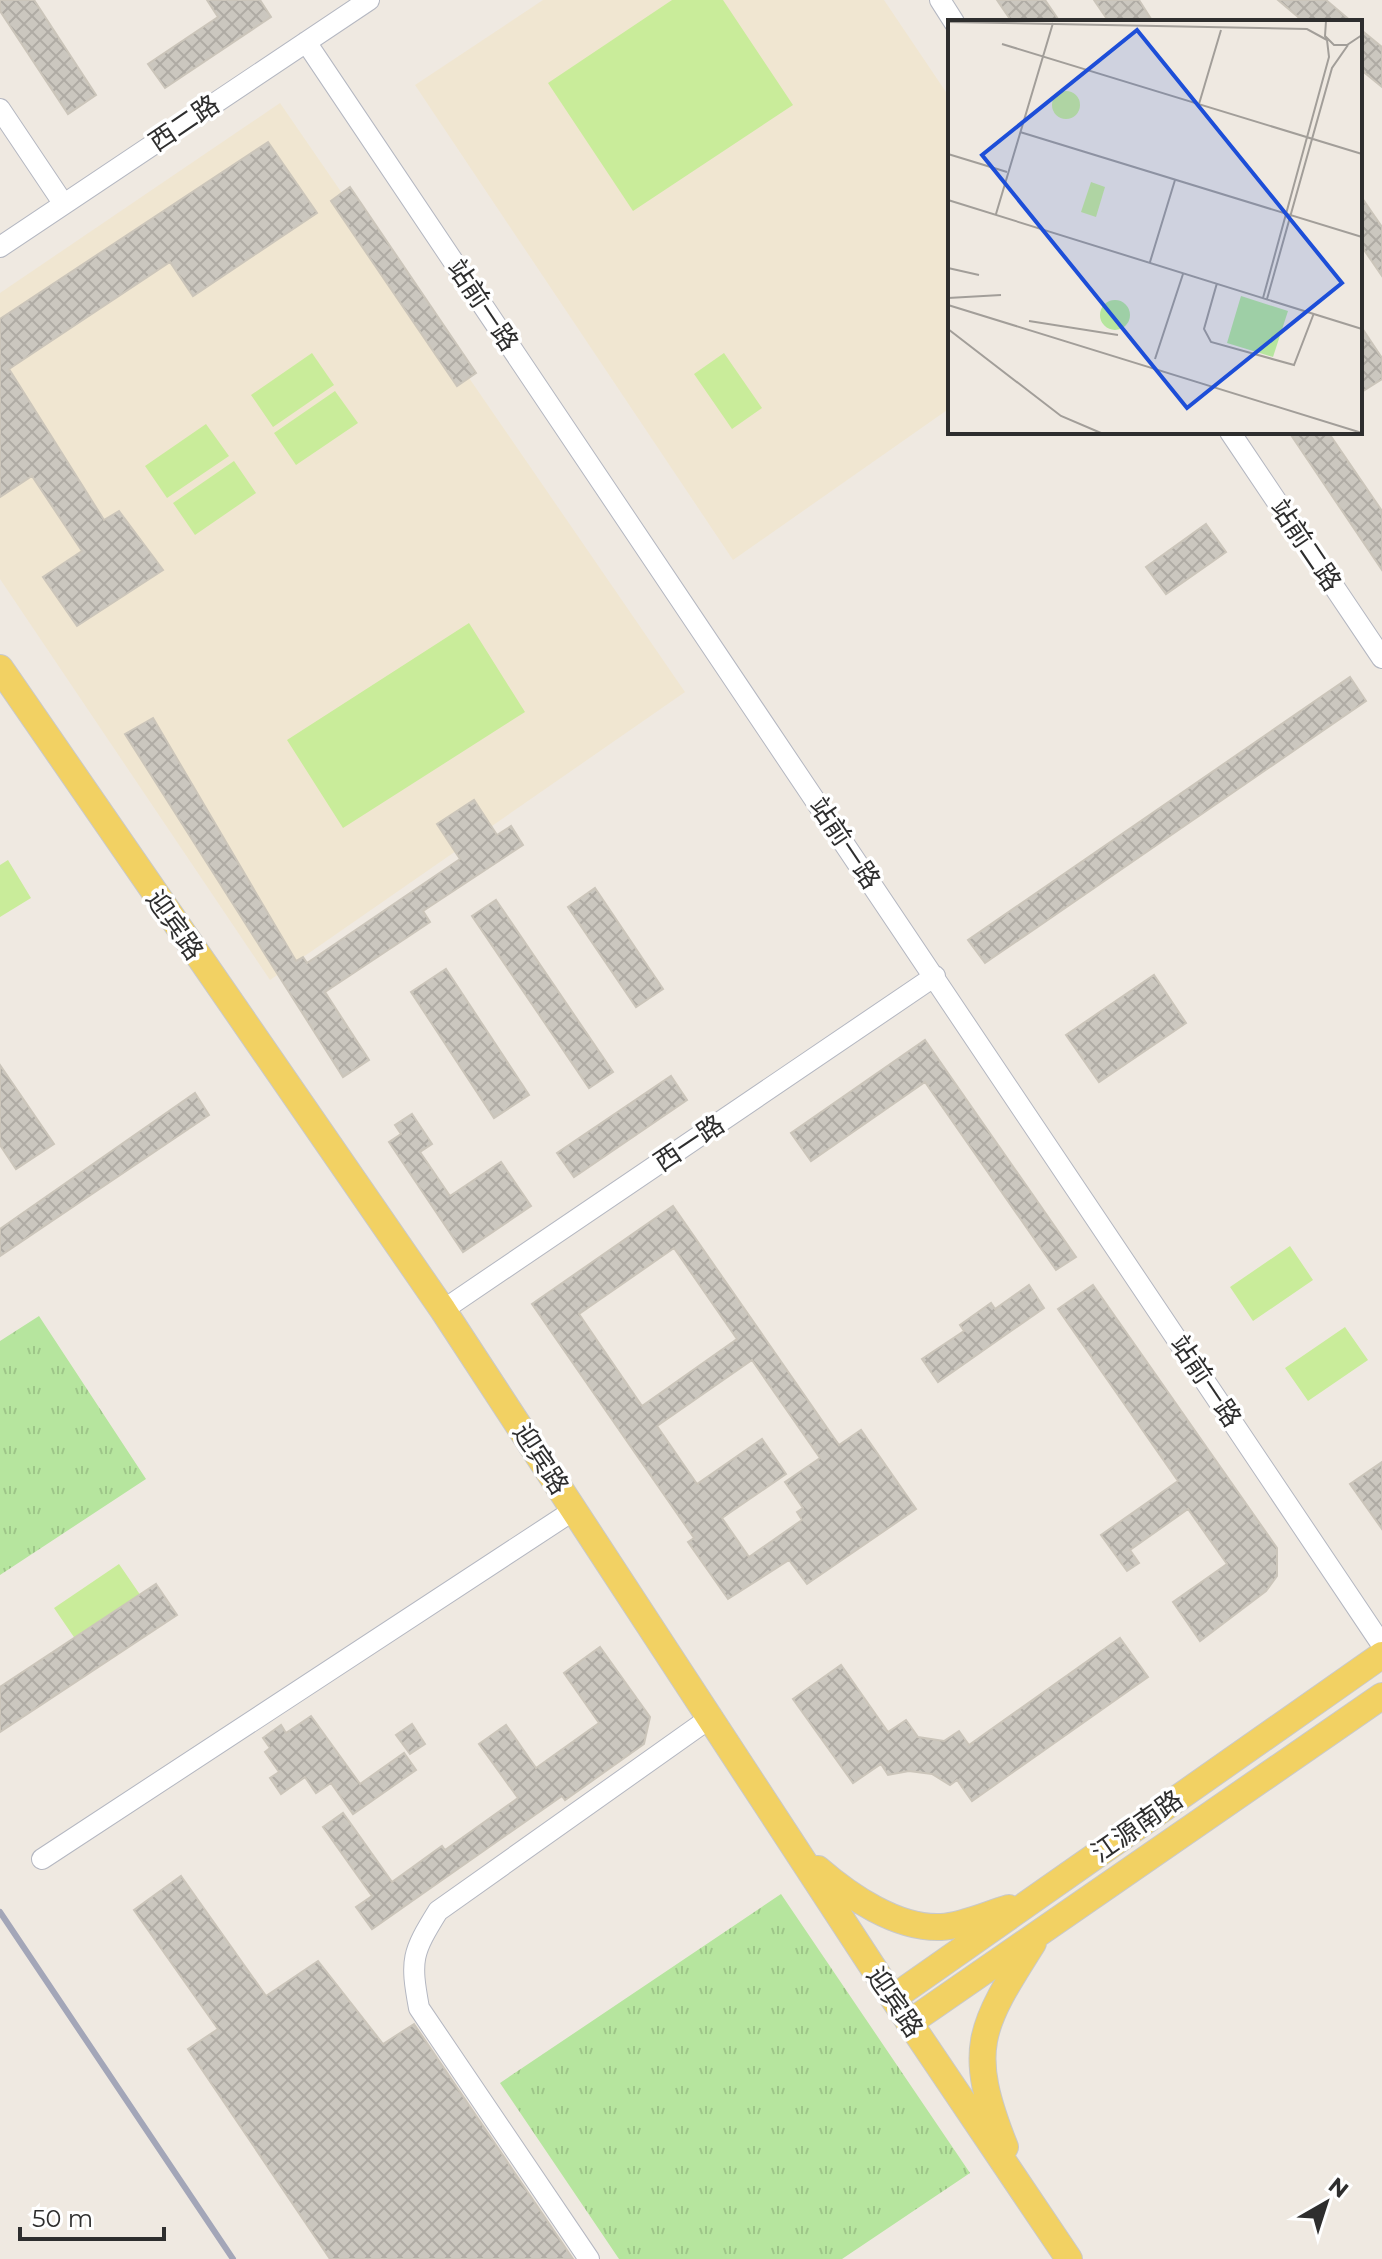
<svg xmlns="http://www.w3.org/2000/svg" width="1382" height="2259" font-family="Montserrat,'Noto Sans SC',sans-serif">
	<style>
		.education { fill: #f0e6d1 }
		.park { fill: url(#park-tufts) }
		.pitch { fill: #c9ec9a }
		.building { fill: url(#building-cross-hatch); stroke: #cbc5ba; stroke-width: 2; fill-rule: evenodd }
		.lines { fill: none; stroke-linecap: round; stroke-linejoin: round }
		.minor-casing { stroke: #b4b7c1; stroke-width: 22 }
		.major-casing { stroke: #c9c9c9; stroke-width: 28 }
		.minor { stroke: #fff; stroke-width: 20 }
		.major { stroke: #f2d163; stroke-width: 26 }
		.rail { stroke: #a3a6b8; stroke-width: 6 }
		.labels { text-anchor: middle; stroke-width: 7; stroke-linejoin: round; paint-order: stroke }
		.street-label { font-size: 26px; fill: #2e2e2e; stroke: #fff }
		.inset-road { fill: none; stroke: #a29e99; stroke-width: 2 }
		.view { fill: #1d4ed8; fill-opacity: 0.15; stroke: #1d4ed8; stroke-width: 4 }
		.inset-edge { fill: none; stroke: #2e2e2e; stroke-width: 4 }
	</style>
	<defs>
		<pattern id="park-tufts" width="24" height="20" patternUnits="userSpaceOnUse" patternTransform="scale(2)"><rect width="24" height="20" fill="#b6e59e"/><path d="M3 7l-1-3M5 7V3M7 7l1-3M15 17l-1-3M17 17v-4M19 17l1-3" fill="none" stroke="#9dc588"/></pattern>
		<pattern id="building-cross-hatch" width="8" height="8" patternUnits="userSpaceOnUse" patternTransform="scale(2)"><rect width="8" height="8" fill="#cbc7bf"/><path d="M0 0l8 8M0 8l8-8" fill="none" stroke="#afaba4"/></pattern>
	</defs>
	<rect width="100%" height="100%" fill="#efe9e1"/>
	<path class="education" d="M543,0H884L950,98V408L733,560L415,85Z
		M280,103L685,692L270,980L0,579V293Z"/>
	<path class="park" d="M39,1316L146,1479L0,1575V1341Z
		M781,1894L970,2173L842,2259H619L500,2083Z"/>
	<path class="pitch" d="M672,0H723L793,105L633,211L548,83Z
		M312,353L334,385L273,427L251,395Z
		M724,353L762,408L732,429L694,374Z
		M335,391L358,423L296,465L274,433Z
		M206,424L229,456L167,498L145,466Z
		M234,461L256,493L195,535L173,503Z
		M469,623L525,712L343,828L287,740Z
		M8,860L31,898L0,917V865Z
		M1290,1246L1313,1280L1253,1321L1230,1287Z
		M1345,1327L1368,1360L1308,1401L1285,1368Z
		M119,1564L143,1599L78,1643L54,1608Z"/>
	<path class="building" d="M0,0H34L96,95L68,114L0,11Z
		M207,0H260L271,17L165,88L148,64L218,17Z
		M997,0H1045L1060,22H1012Z
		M1094,0H1139L1153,22H1109Z
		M1278,0H1326L1352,22H1304Z
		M1360,29L1382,47V87L1360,69Z
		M268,142L317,213L193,296L170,262L9,369L104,520L119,511L163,570L77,626L43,577L82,551L32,476L0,497V319Z
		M350,187L476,373L457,386L331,201Z
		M1360,195L1382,227V276L1360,244Z
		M1360,325L1382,358V379L1360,393Z
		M1289,432H1328L1382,511V570Z
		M1206,524L1226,552L1166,594L1146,567Z
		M1350,677L1366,701L985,963L968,940Z
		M153,718L296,961L303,957L307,963L460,859L437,824L474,800L497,835L511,826L523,845L423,911L430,922L325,992L369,1060L343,1077L125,734Z
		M595,888L663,989L636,1007L568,907Z
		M496,900L613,1072L589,1088L472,916Z
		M446,969L529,1095L494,1118L411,992Z
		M1154,975L1186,1023L1099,1082L1066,1035Z
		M925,1040L1076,1257L1056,1270L925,1082L811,1161L791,1133Z
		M0,1065L54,1144L16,1169L0,1145Z
		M671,1076L687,1100L574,1177L557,1153Z
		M195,1093L209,1115L0,1256V1229Z
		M412,1114L432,1144L420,1152L450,1196L501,1162L531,1206L463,1252L389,1142L401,1134L395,1125Z
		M673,1206L839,1445L861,1430L916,1509L807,1584L789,1560L728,1599L688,1542L694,1538L532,1304ZM674,1248L737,1339L642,1406L579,1314ZM752,1360L820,1458L785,1482L803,1508L797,1512L802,1520L749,1557L722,1518L786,1474L762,1439L697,1484L657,1426Z
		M1029,1285L1044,1308L938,1382L922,1359L964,1331L960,1325L991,1303L995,1309Z
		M1093,1285L1277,1548V1576L1266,1591L1200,1641L1173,1602L1227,1564L1188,1509L1130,1550L1139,1563L1127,1571L1101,1535L1178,1481L1058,1309Z
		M1382,1462V1529L1350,1484Z
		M156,1584L177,1615L0,1732V1687Z
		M1120,1638L1148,1677L972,1801L957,1780L950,1785L932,1774L909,1771L888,1775L881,1764L853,1783L793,1699L841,1665L888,1732L906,1720L918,1737L944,1741L959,1731L969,1745Z
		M600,1647L650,1717L644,1744L565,1800L562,1796L372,1929L356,1907L372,1896L323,1827L343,1813L392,1882L442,1846L445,1850L518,1798L479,1744L506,1725L536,1768L599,1723L564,1673Z
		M311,1716L360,1784L404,1753L416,1770L353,1814L331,1783L316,1793L305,1777L281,1794L270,1778L279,1772L265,1752L270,1748L263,1738L281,1725L286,1733Z
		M412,1724L425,1744L410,1754L396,1735Z
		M181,1876L266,1996L318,1961L383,2044L414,2024L573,2259H330L188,2049L218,2029L134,1910Z"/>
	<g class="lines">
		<g class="minor-casing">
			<path id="minor" d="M940,0L954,22
				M306,42L1382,1645
				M0,109L63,203
				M0,247L369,0
				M1230,432L1382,658
				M443,1310L935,976
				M42,1859L574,1510
				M589,2259L419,2008C410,1959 412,1953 438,1911L710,1718"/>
		</g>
		<g class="major-casing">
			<path id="major" d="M0,668L443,1310L893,1998L1069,2259
				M818,1869C849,1896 897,1929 941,1927C963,1926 988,1914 1009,1908
				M893,1998L1382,1655
				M909,2023L1382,1696
				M1005,2147C966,2049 979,2028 1033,1943"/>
		</g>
		<use href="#minor" class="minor"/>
		<use href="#major" class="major"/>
		<path class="rail" d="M0,1912L233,2259"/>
	</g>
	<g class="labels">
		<g class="street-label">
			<text transform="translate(184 123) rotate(-34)" y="9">西二路</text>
			<text transform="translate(483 305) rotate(56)" y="9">站前一路</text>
			<text transform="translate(1306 545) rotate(56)" y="9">站前二路</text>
			<text transform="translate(845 843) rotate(56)" y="9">站前一路</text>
			<text transform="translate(175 925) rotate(55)" y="9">迎宾路</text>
			<text transform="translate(689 1143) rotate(-34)" y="9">西一路</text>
			<text transform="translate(1206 1381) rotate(56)" y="9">站前一路</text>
			<text transform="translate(541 1459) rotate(57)" y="9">迎宾路</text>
			<text transform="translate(1137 1826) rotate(-35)" y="9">江源南路</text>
			<text transform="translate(895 2002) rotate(56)" y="9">迎宾路</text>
		</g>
	</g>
	<g transform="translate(948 20)">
		<rect width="414" height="414" fill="#efe9e1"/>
		<path d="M293,276L340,291L325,337L279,323ZM152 295a15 15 0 1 1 30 0a15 15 0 1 1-30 0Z" fill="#b6e59e"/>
		<path d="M104 85a14 14 0 1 1 28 0a14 14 0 1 1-28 0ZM143,162L157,167L148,197L133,192Z" fill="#c9ec9a"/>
		<path class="inset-road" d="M378,1L377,16L386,25H399L414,15M0,2L359,9L379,20M54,24L414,134M251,84L273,10M72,112L414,217M0,134L59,152M0,180L414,309M48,194L105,3M202,242L227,160M0,248L31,255M269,263L256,309L263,322L346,345L366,293M0,278L53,275M315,278L381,37L379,20M319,279L384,48L400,25M0,285L414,413M81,301L170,315M0,309L113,396L153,413M207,339L235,254"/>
		<path class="view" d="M189,10L394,263L239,388L34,135Z"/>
		<rect width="414" height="414" class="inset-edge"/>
	</g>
	<g transform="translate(1326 2203) rotate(39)" stroke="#ffffff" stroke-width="6" paint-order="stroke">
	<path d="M0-6L14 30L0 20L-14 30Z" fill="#2e2e2e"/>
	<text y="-12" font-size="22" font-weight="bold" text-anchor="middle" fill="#2e2e2e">N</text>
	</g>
	<path d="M20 2227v12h144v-12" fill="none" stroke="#2e2e2e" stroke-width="4"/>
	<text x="32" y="2227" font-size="24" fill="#2e2e2e" stroke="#ffffff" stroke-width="6" paint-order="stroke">50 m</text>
</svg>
